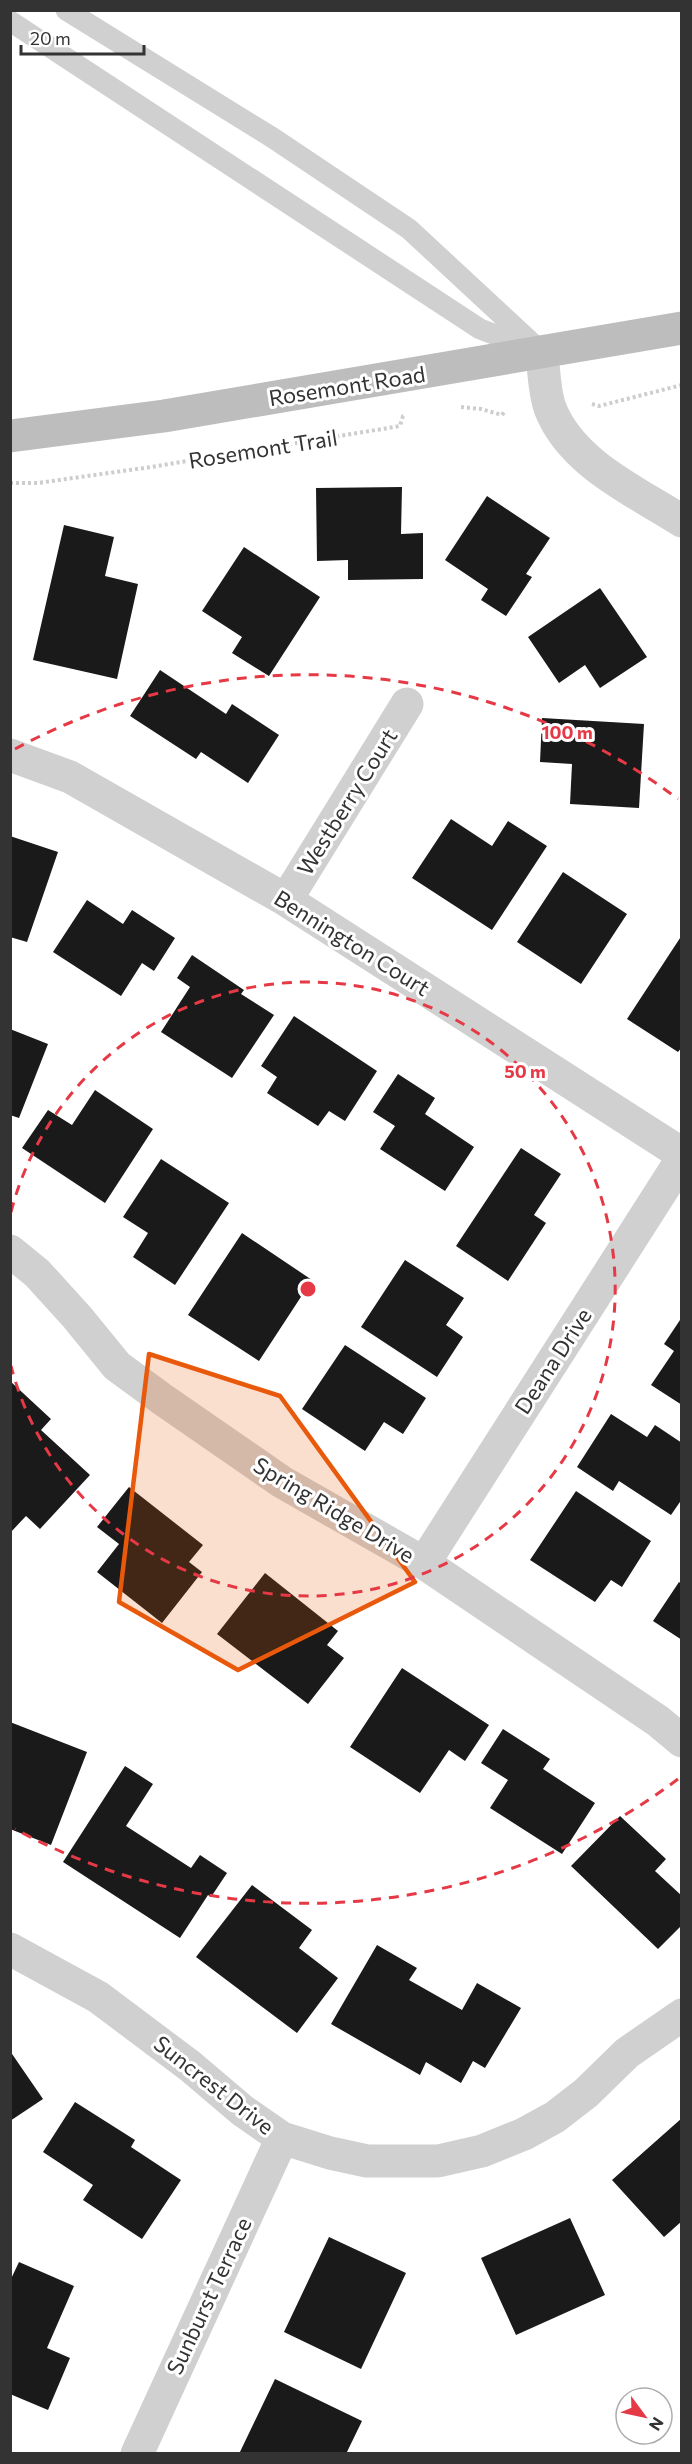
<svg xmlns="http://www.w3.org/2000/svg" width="692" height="2464" font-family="Commissioner,sans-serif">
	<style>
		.building { fill: #1a1a1a }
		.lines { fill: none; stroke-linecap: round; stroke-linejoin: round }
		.path { stroke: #cdcdcd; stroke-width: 4; stroke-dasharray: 3 3; stroke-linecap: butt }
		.service { stroke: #d0d0d0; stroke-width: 21 }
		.minor { stroke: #d0d0d0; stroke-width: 33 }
		.tertiary { stroke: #d0d0d0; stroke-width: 33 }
		.secondary { stroke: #bdbdbd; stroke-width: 33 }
		.marked { fill: #e8590c; fill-opacity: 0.2; stroke: #e8590c; stroke-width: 4.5; stroke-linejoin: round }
		.ring { fill: none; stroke: #e63946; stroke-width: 3; stroke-dasharray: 10 8 }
		.labels { text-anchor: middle; stroke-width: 6; stroke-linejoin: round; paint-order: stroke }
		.street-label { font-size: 22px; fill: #333; stroke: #fff }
		.centre { fill: #e63946; stroke: #fff; stroke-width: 3 }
		.ring-label { font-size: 18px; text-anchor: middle; font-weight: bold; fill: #e63946; stroke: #fff; stroke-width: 6; stroke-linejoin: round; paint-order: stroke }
	</style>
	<rect width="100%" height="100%" fill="#fff"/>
	<path class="building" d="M402,487L401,534L423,533V579L348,580V560L317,561L316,488Z
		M487,496L550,538L526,574L532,577L506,616L481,600L488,589L445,560Z
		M64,525L114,537L105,576L138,584L117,679L33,660Z
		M244,547L320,597L269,676L232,653L242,637L202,611Z
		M600,588L647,657L600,688L585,665L559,683L528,637Z
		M160,670L226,714L232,704L279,735L248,783L201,752L196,759L130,716Z
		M542,718L644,724L639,808L570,804L572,764L540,762Z
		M451,819L492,846L508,821L547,846L492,930L412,878Z
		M10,836L58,852L27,942L10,937Z
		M563,872L627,914L581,984L517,942Z
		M87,900L123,924L132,910L175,938L154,971L142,963L121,996L53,952Z
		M682,935V1047L678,1052L627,1019Z
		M192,955L244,990L241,994L274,1015L232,1078L161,1032L190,987L177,978Z
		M294,1016L377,1071L345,1121L329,1111L318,1126L267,1093L277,1077L261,1066Z
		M10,1029L48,1044L19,1118L10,1115Z
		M398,1074L435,1098L425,1114L474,1147L445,1191L380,1149L395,1126L373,1112Z
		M95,1090L153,1129L105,1203L22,1148L48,1110L72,1125Z
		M521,1148L561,1174L534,1215L546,1223L508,1281L456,1246Z
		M161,1159L229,1203L175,1285L133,1257L148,1233L123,1217Z
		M242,1233L312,1280L259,1361L188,1315Z
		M405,1260L464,1298L446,1325L463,1337L437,1377L361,1327Z
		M682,1317V1405L651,1385L674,1351L664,1344Z
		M345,1345L426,1398L403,1434L384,1422L365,1451L302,1409Z
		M10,1381L51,1419L41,1430L90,1475L40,1529L26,1516L10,1533Z
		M611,1414L647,1437L655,1425L682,1443V1499L671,1515L619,1481L613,1491L577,1467Z
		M129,1487L203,1545L189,1562L202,1572L162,1623L97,1572L119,1544L97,1527Z
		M576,1491L651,1541L622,1587L611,1580L595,1602L530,1560Z
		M265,1573L338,1631L327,1645L344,1658L308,1704L217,1634Z
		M679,1582L682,1584V1640L653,1621Z
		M402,1668L489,1725L465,1761L449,1750L420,1793L350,1747Z
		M10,1722L87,1752L51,1845L10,1829Z
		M503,1729L550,1759L543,1769L595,1803L562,1854L490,1808L508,1780L481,1763Z
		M125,1766L153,1784L126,1826L191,1868L200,1855L227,1873L211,1897L208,1895L180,1938L63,1862Z
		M620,1816L666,1859L655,1871L682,1896V1925L658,1949L571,1866Z
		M252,1885L312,1930L299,1948L338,1978L297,2033L196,1957Z
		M377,1945L417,1968L409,1980L462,2010L477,1983L521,2008L485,2068L473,2061L461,2083L426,2062L420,2075L331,2024Z
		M10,2051L43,2099L10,2121Z
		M75,2102L135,2140L131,2147L181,2180L142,2239L83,2200L93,2185L43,2152Z
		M682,2118V2221L664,2237L612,2180Z
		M570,2218L605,2295L516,2335L481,2258Z
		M329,2237L406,2273L361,2369L284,2332Z
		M19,2262L74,2286L47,2348L70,2358L48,2410L10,2394V2281Z
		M275,2379L362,2421L346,2454H239Z"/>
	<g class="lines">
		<path class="path" d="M592,404L599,406L682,385
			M461,407L481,409L502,415L505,411
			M10,483H38L151,467L400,426L403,416H406"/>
		<path class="service" d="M66,10L273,138L409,229L533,344
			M10,21L480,329L536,350"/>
		<path class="minor" d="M10,755L70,777L286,900L682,1154
			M286,900L407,704
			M10,1251L37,1273L77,1317L117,1366L162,1399L282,1482L424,1563L658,1721L682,1741
			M424,1563L682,1159
			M10,1949L98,1997L190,2066L243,2111L282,2138L330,2153L367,2161H438L482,2151L524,2134L555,2117L586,2093L627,2053L682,2015
			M137,2454L282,2138"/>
		<path class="tertiary" d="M542,353C544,370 544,391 550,408C571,463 635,491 682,521"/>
		<path class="secondary" d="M10,436L164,416L682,328"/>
	</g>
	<path class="marked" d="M149,1354L280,1396L415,1582L238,1670L119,1602Z"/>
	<g class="ring">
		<path d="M11 1212A307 307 0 1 1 11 1366"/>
		<path d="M678 1779A614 614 0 0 1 15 1829M15 749A614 614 0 0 1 678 799"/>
	</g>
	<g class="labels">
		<g class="street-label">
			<text transform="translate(347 386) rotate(-9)" y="8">Rosemont Road</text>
			<text transform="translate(263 449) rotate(-9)" y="8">Rosemont Trail</text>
			<text transform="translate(347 802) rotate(-58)" y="8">Westberry Court</text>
			<text transform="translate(352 943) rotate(32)" y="8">Bennington Court</text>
			<text transform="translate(553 1361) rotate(-57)" y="8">Deana Drive</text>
			<text transform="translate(334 1510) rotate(31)" y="8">Spring Ridge Drive</text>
			<text transform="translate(214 2085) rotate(38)" y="8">Suncrest Drive</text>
			<text transform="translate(209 2296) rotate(-65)" y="8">Sunburst Terrace</text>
		</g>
	</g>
	<circle cx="308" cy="1289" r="9" class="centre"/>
	<g class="ring-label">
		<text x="567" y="739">100 m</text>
		<text x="525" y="1078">50 m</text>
	</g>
	<rect width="692" height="2464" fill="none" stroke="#333333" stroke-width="24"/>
	<g transform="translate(644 2416) rotate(123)"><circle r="28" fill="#ffffff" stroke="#adadad" stroke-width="1.5"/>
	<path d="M0-4.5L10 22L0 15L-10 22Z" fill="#e63946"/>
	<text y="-9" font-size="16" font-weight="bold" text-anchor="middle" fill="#333333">N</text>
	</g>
	<path d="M21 45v9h123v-9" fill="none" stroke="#333333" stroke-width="3"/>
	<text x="30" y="45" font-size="18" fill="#333333" stroke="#ffffff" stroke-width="4.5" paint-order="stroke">20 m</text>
</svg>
